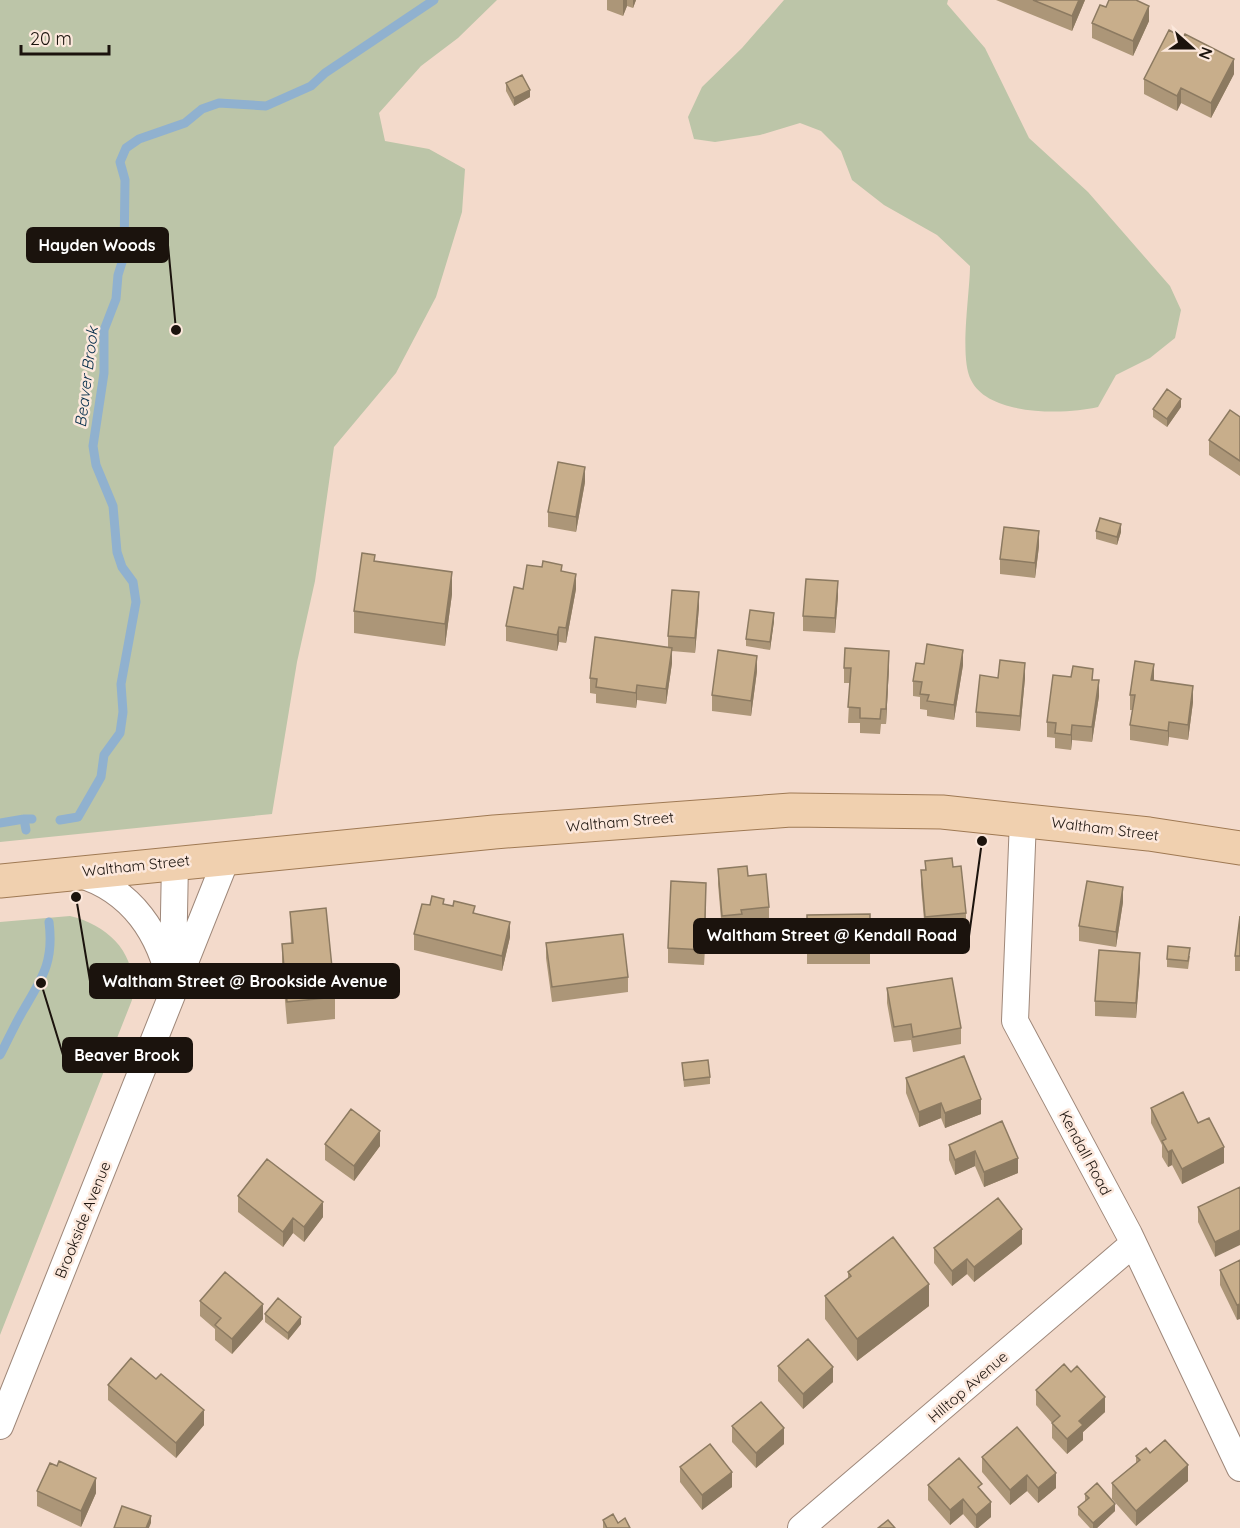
<svg xmlns="http://www.w3.org/2000/svg" width="1240" height="1528" font-family="Quicksand,sans-serif">
	<style>
		.green { fill: #bcc5a8 }
		.lines { fill: none; stroke-linecap: round; stroke-linejoin: round }
		.stream { stroke: #90b1cf; stroke-width: 9 }
		.minor-casing { stroke: #9e8779; stroke-width: 28 }
		.primary-casing { stroke: #9f7953; stroke-width: 35 }
		.minor { stroke: #fff; stroke-width: 26 }
		.primary { stroke: #f0d0af; stroke-width: 33 }
		.wall { fill: #ac9678 }
		.shaded-wall { fill: #8c7a61 }
		.building { fill: #c8ae8b; stroke: #8c7a61; stroke-width: 1.5 }
		.labels { text-anchor: middle; stroke-width: 5; stroke-linejoin: round; paint-order: stroke }
		.street-label { font-size: 15px; fill: #1b130d; stroke: #fce8dc }
		.water-label { font-size: 16px; font-style: italic; fill: #042d4b; stroke: #fce8dc }
		.leader { fill: none; stroke: #1b130d; stroke-width: 2 }
		.callout-dot { fill: #1b130d; stroke: #fce8dc; stroke-width: 2 }
		.callout { fill: #1b130d; stroke: #1b130d; stroke-width: 2 }
		.callout-label { font-size: 16px; text-anchor: middle; font-weight: bold; fill: #fff }
	</style>
	<rect width="100%" height="100%" fill="#f3dacb"/>
	<path class="green" d="M0,0H497L458,38L421,66L379,113L385,141L429,149L465,169L462,212L436,297L396,373L334,447L315,581L297,662L272,814L0,842Z
		M784,0H948L947,4L985,48L1029,138L1088,192L1170,286L1181,310L1175,338L1150,358L1116,375L1098,407C1065,415 988,416 971,380C959,357 970,293 970,266L937,235L884,205L852,180L841,151L821,131L800,123L760,135L715,142L694,139L688,117L702,87L742,48Z
		M70,916C111,926 139,956 132,1000L0,1335V922Z"/>
	<g class="lines">
		<path class="stream" d="M60,820L78,817L101,777L104,755L120,733L123,712L121,684L136,602L133,582L122,567L117,552L113,506L96,465L93,446L104,373V330L116,299L118,275L124,256L125,180L120,162L126,148L139,139L185,123L202,109L219,103L266,106L311,86L325,73L434,0
			M0,823L24,819
			M26,830L24,819H32
			M0,1055C8,1040 15,1024 24,1009C43,977 54,961 49,922"/>
		<g class="minor-casing">
			<path id="minor" d="M1023,820L1015,1021L1129,1234L1240,1468
				M78,874C132,890 161,934 171,987
				M173,966L175,862
				M0,1426L227,857
				M801,1528L1133,1244"/>
		</g>
		<g class="primary-casing">
			<path id="primary" d="M0,881L494,832L791,810L942,812L1149,834L1240,848"/>
		</g>
		<use href="#minor" class="minor"/>
		<use href="#primary" class="primary"/>
	</g>
	<path class="wall" d="M607,0H636L633,8L627,6L623,16L607,10Z
		M996,0H1085L1072,31Z
		M1106,7L1149,21L1133,56L1092,38V23Z
		M1234,74L1211,118L1181,103L1177,111L1144,94V79Z
		M506,83L530,97L514,106L506,91Z
		M1181,407L1167,427L1153,417V409Z
		M1240,417V476L1209,455V440Z
		M585,482L576,532L548,527V512Z
		M1096,531L1121,532L1117,545L1096,539Z
		M1039,546L1035,578L1000,574V559Z
		M562,571L576,589L566,643L559,642L557,651L506,641V626L523,589Z
		M452,594L445,646L354,633V611Z
		M838,596L835,633L803,631V616Z
		M699,607L695,653L672,651V663L666,704L637,700L636,708L596,703V694L590,693V678L668,648V636Z
		M774,621L770,650L746,646V639Z
		M924,664L963,665L954,720L927,716V710L920,709V697L913,696V681Z
		M889,666L886,724H881L880,734L860,733V723H848L850,683H844V668Z
		M757,671L751,716L712,711V695Z
		M1071,677L1093,680L1099,696L1092,742L1072,740L1071,750L1055,748V738L1047,737V722Z
		M998,678H1025L1020,731L976,727V712Z
		M1154,680L1193,702L1188,740L1169,737L1168,746L1130,740V725L1133,710H1130V695Z
		M925,861L953,867L966,913V928L925,932L921,885V870H925Z
		M718,869L748,876L769,907V922L742,925V929L722,931L718,884Z
		M706,898L704,965L668,963V948Z
		M1123,902L1116,947L1079,941V926Z
		M444,904L475,913L510,937L502,971L414,950V934L430,905Z
		M290,912L335,997V1019L287,1024L282,966V944L291,943Z
		M870,914V964H807V915Z
		M1240,916V971H1235V956Z
		M546,943L628,977V992L552,1002L546,958Z
		M1190,956L1188,969L1167,967V959Z
		M1140,968L1136,1018L1095,1016V1001Z
		M887,988L961,1028V1044L913,1052L911,1040L894,1042L887,1003Z
		M682,1063L710,1077V1084L684,1087Z
		M906,1078L981,1114L945,1128L941,1118L919,1127L906,1093Z
		M1151,1108L1198,1123L1224,1163L1182,1184L1172,1165L1168,1167L1162,1157V1145L1151,1123Z
		M1002,1121L1018,1173L984,1187L975,1166L955,1175L949,1160V1145Z
		M325,1144L380,1146L354,1181L325,1160Z
		M1240,1187L1215,1257L1198,1222V1207Z
		M238,1196L323,1217L304,1242L293,1233L283,1247L238,1212Z
		M1022,1244L974,1282L967,1274L952,1286L934,1263V1248Z
		M1240,1260L1237,1320L1220,1285V1270Z
		M848,1272L929,1306L857,1361L825,1319V1296L848,1278Z
		M200,1301L263,1319L232,1354L215,1340V1329L200,1316Z
		M265,1314L301,1324L288,1340L265,1322Z
		M778,1366L833,1382L803,1409L778,1381Z
		M108,1385L204,1425L176,1458L108,1400Z
		M1036,1390L1105,1412L1083,1432V1440L1067,1454L1052,1438V1423L1036,1405Z
		M732,1426L784,1444L756,1468L732,1442Z
		M1150,1453L1188,1481L1136,1526L1112,1499V1483L1136,1463V1456Z
		M982,1457L1056,1488L1038,1503L1027,1491L1010,1505L982,1472Z
		M680,1467L732,1487L702,1510L680,1482Z
		M928,1485L982,1491L991,1517L978,1528H975L963,1514L950,1525L928,1500Z
		M37,1491L96,1493L81,1527L37,1506Z
		M1085,1494L1115,1511L1097,1528H1090L1078,1515V1507L1085,1502Z
		M603,1520L618,1523L630,1528H603Z"/>
	<path class="shaded-wall" d="M623,0H627V6L623,16Z
		M633,0H636L633,8Z
		M1079,0H1085L1072,31V16Z
		M1149,6V21L1133,56V41Z
		M1234,59V74L1211,118V103Z
		M1181,88V103L1177,111V96Z
		M530,90V97L514,106V98Z
		M1181,399V407L1167,427V419Z
		M585,467V482L576,532V517Z
		M1121,524V532L1117,545V537Z
		M1039,531V546L1035,578V563Z
		M452,572V594L445,646V624Z
		M576,574V589L566,643V628Z
		M838,581V596L835,633V618Z
		M699,592V607L695,653V638Z
		M774,613V621L770,650V642Z
		M559,627V642L557,651V635Z
		M672,648V663L666,704V689Z
		M963,650V665L954,720V705Z
		M889,651V666L886,724V709Z
		M757,656V671L751,716V701Z
		M1025,663V678L1020,731V716Z
		M1154,664V679L1151,695V680Z
		M1099,680V696L1092,742V727Z
		M637,685V700L636,708V693Z
		M1193,686V702L1188,740V725Z
		M1169,722V737L1168,746V731Z
		M1072,725V740L1071,750V735Z
		M706,883V898L704,965V950Z
		M1123,887V902L1116,947V932Z
		M510,922V937L502,971V956Z
		M1140,953V968L1136,1018V1003Z
		M981,1099V1114L945,1128V1113Z
		M941,1103V1118L919,1127V1112Z
		M380,1131V1146L354,1181V1166Z
		M1224,1147V1163L1182,1184V1169Z
		M1172,1150V1165L1168,1167V1152Z
		M975,1151V1166L955,1175V1160Z
		M1018,1158V1173L984,1187V1172Z
		M323,1202V1217L304,1242V1227Z
		M293,1218V1233L283,1247V1232Z
		M1022,1229V1244L974,1282V1267Z
		M1240,1230V1245L1215,1257V1242Z
		M967,1259V1274L952,1286V1271Z
		M929,1284V1306L857,1361V1339Z
		M263,1304V1319L232,1354V1339Z
		M1240,1304V1319L1237,1320V1305Z
		M301,1317V1324L288,1340V1333Z
		M833,1367V1382L803,1409V1394Z
		M1105,1397V1412L1083,1432V1440L1067,1454V1439L1079,1421Z
		M204,1410V1425L176,1458V1443Z
		M784,1428V1444L756,1468V1453Z
		M1188,1465V1481L1136,1526V1511Z
		M732,1472V1487L702,1510V1495Z
		M1056,1473V1488L1038,1503V1488Z
		M1027,1475V1491L1010,1505V1490Z
		M96,1478V1493L81,1527V1511Z
		M963,1499V1514L950,1525V1510Z
		M991,1502V1517L978,1528H976V1515Z
		M1115,1504V1511L1097,1528H1093V1523Z
		M151,1516V1523L149,1528H146Z"/>
	<path class="building" d="M1033,0H1079L1072,16Z
		M1109,0H1136L1149,6L1133,41L1092,23L1100,5L1106,7Z
		M1169,30L1183,38L1185,34L1234,59L1211,103L1181,88L1177,96L1144,79Z
		M522,75L530,90L514,98L506,83Z
		M1167,389L1181,399L1167,419L1153,409Z
		M1230,410L1240,417V461L1209,440Z
		M558,462L585,467L576,517L548,512Z
		M1100,518L1121,524L1117,537L1096,531Z
		M1004,527L1039,531L1035,563L1000,559Z
		M362,553L375,555L374,561L452,572L445,624L354,611Z
		M543,561L562,565L561,571L576,574L566,628L559,627L557,635L506,626L514,587L523,589L527,565L542,567Z
		M806,579L838,581L835,618L803,616Z
		M672,590L699,592L695,638L668,636Z
		M750,610L774,613L770,642L746,639Z
		M595,637L672,648L666,689L637,685L636,693L596,687L597,679L590,678Z
		M927,644L963,650L954,705L927,701L929,695L920,694L922,682L913,681L916,663L924,664Z
		M845,648L889,651L886,709H881L880,719L860,718V708L848,707L851,668H844Z
		M718,650L757,656L751,701L712,695Z
		M1000,660L1025,663L1020,716L976,712L980,675L998,678Z
		M1135,661L1154,664L1151,680L1193,686L1188,725L1169,722L1168,731L1130,725L1135,695H1130Z
		M1073,666L1093,669L1092,680H1099L1092,727L1072,725L1071,735L1055,733L1056,723L1047,722L1053,675L1071,677Z
		M952,858L953,867L961,866L966,913L925,917L921,870H926L925,861Z
		M747,866L748,876L766,874L769,907L741,910L742,914L722,916L718,869Z
		M671,881L706,883L704,950L668,948Z
		M1087,881L1123,887L1116,932L1079,926Z
		M432,896L444,899L443,904L453,906L454,901L475,906L473,913L510,922L502,956L414,934L422,904L430,905Z
		M326,908L335,997L287,1002L282,944L293,943L290,912Z
		M870,914V948L807,949V915Z
		M1240,916V956H1235Z
		M623,934L628,977L552,987L546,943Z
		M1168,946L1190,948L1188,961L1167,959Z
		M1099,950L1140,953L1136,1003L1095,1001Z
		M952,978L961,1028L913,1037L911,1024L894,1027L887,988Z
		M964,1056L981,1099L945,1113L941,1103L919,1112L906,1078Z
		M708,1060L710,1077L684,1080L682,1063Z
		M1183,1092L1198,1123L1209,1118L1224,1147L1182,1169L1172,1150L1168,1152L1162,1141L1166,1139L1151,1108Z
		M351,1109L380,1131L354,1166L325,1144Z
		M1002,1121L1018,1158L984,1172L975,1151L955,1160L949,1145Z
		M267,1159L323,1202L304,1227L293,1218L283,1232L238,1196Z
		M1240,1187V1230L1215,1242L1198,1207Z
		M998,1198L1022,1229L974,1267L967,1259L952,1271L934,1248Z
		M893,1237L929,1284L857,1339L825,1296L851,1276L848,1272Z
		M1240,1260V1304L1237,1305L1220,1270Z
		M225,1272L263,1304L232,1339L215,1325L221,1318L200,1301Z
		M278,1298L301,1317L288,1333L265,1314Z
		M808,1339L833,1367L803,1394L778,1366Z
		M131,1358L156,1379L161,1374L204,1410L176,1443L108,1385Z
		M1064,1364L1071,1372L1077,1366L1105,1397L1079,1421L1083,1425L1067,1439L1052,1423L1060,1416L1036,1390Z
		M761,1402L784,1428L756,1453L732,1426Z
		M1017,1427L1056,1473L1038,1488L1027,1475L1010,1490L982,1457Z
		M1165,1440L1188,1465L1136,1511L1112,1483L1140,1460L1136,1456L1146,1448L1150,1453Z
		M710,1444L732,1472L702,1495L680,1467Z
		M959,1458L982,1484L978,1487L991,1502L976,1515L963,1499L950,1510L928,1485Z
		M59,1461L96,1478L81,1511L37,1491L50,1463L57,1466Z
		M1097,1483L1115,1504L1093,1523L1078,1507L1089,1498L1085,1494Z
		M122,1506L151,1516L146,1528H114Z
		M613,1514L618,1523L625,1518L630,1528H607L603,1520Z
		M888,1520L895,1528H878Z"/>
	<g class="labels">
		<g class="street-label">
			<text transform="translate(620 822) rotate(-5)" y="5">Waltham Street</text>
			<text transform="translate(1105 829) rotate(7)" y="5">Waltham Street</text>
			<text transform="translate(136 866) rotate(-6)" y="5">Waltham Street</text>
			<text transform="translate(1085 1153) rotate(62)" y="5">Kendall Road</text>
			<text transform="translate(83 1220) rotate(-68)" y="5">Brookside Avenue</text>
			<text transform="translate(968 1387) rotate(-41)" y="5">Hilltop Avenue</text>
		</g>
		<g class="water-label">
			<text transform="translate(86 377) rotate(-83)" y="6">Beaver Brook</text>
		</g>
	</g>
	<path class="leader" d="M176 330L168 245M982 841L969 936M76 897L90 981M41 983L63 1055"/>
	<g class="callout-dot">
		<circle cx="176" cy="330" r="6"/>
		<circle cx="982" cy="841" r="6"/>
		<circle cx="76" cy="897" r="6"/>
		<circle cx="41" cy="983" r="6"/>
	</g>
	<g class="callout">
		<rect x="27" y="228" width="141" height="34" rx="6"/>
		<rect x="694" y="919" width="275" height="34" rx="6"/>
		<rect x="90" y="964" width="309" height="34" rx="6"/>
		<rect x="63" y="1038" width="129" height="34" rx="6"/>
	</g>
	<g class="callout-label">
		<text x="97" y="251">Hayden Woods</text>
		<text x="832" y="941">Waltham Street @ Kendall Road</text>
		<text x="245" y="987">Waltham Street @ Brookside Avenue</text>
		<text x="127" y="1061">Beaver Brook</text>
	</g>
	<g transform="translate(1192 48) rotate(111)" stroke="#fce8dc" stroke-width="4.5" paint-order="stroke">
	<path d="M0-4.5L10 22L0 15L-10 22Z" fill="#1b130d"/>
	<text y="-9" font-size="16" font-weight="bold" text-anchor="middle" fill="#1b130d">N</text>
	</g>
	<path d="M21 45v9h88v-9" fill="none" stroke="#1b130d" stroke-width="3"/>
	<text x="30" y="45" font-size="18" fill="#1b130d" stroke="#fce8dc" stroke-width="4.5" paint-order="stroke">20 m</text>
</svg>
